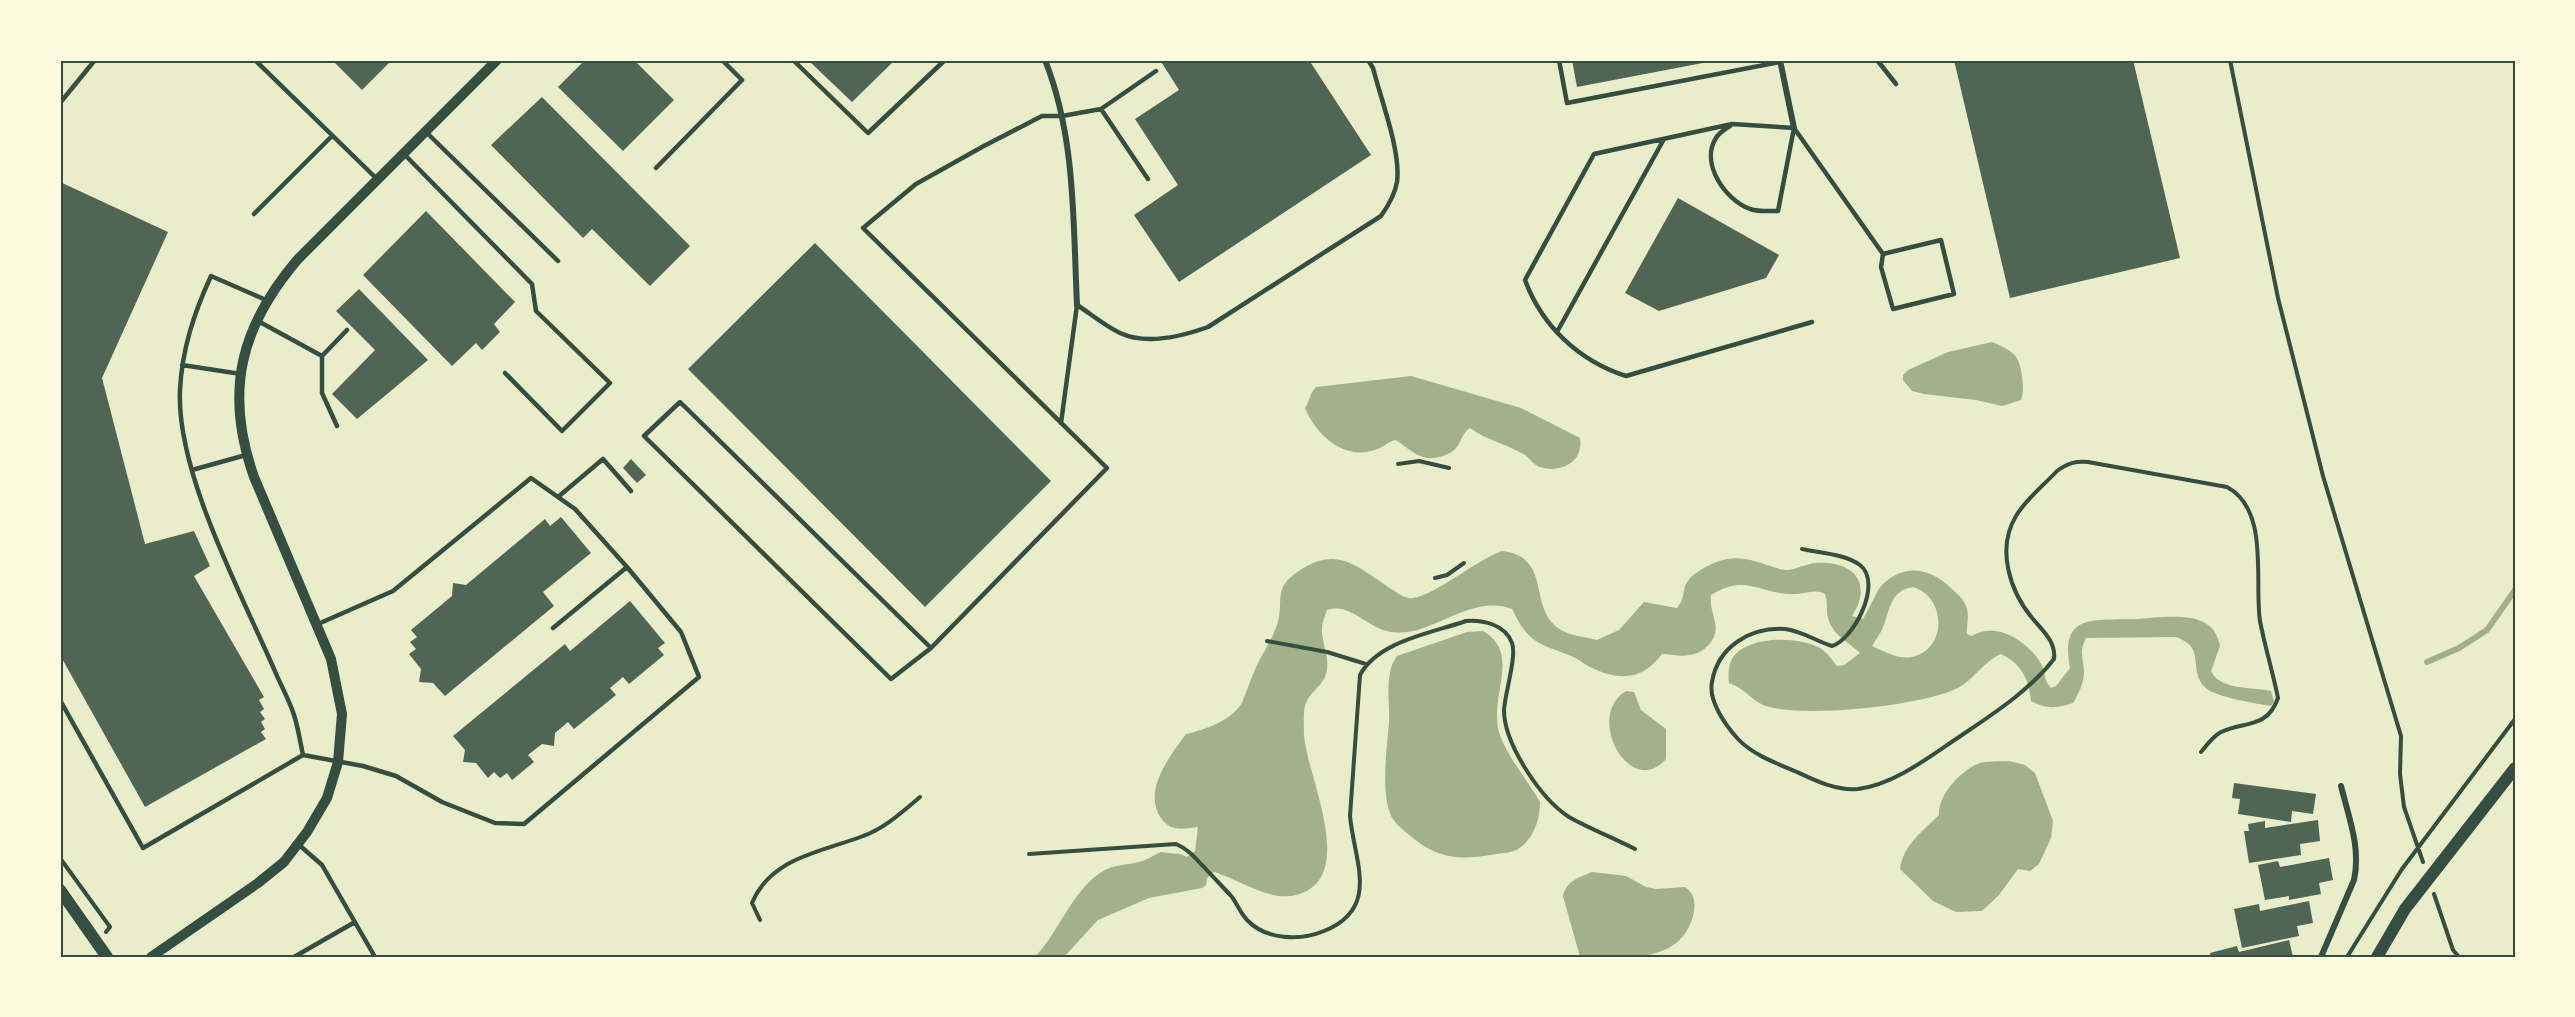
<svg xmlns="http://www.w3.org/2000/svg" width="2575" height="1017" font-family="'Libre Baskerville',serif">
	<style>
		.water { fill: #a3b18a; fill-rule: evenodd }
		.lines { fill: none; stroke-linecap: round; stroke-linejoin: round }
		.stream { stroke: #a3b18a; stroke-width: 6 }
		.building { fill: #4f6655 }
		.path { stroke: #344e41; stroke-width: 4 }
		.service { stroke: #344e41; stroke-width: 4.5 }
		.minor { stroke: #344e41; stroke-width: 6 }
		.tertiary { stroke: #344e41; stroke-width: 10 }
		.secondary { stroke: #344e41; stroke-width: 12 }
		.neatline { fill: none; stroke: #344e41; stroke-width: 2 }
	</style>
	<rect width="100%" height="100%" fill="#e9edc9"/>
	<path class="water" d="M1992,342C2012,351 2019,353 2022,376C2023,385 2024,392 2021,400L2002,406L1976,400L1924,394L1912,391L1903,380V375L1908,370L1948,352Z
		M1411,376L1521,408L1580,438C1584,461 1562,474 1540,467C1534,465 1530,459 1525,455C1507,444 1488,441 1470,428C1462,433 1462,441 1456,448C1452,453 1446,455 1439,457C1421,462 1411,450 1396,440C1389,441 1386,445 1380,448C1347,463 1317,437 1305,408C1310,401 1309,394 1316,387Z
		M1502,551C1554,557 1526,609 1561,630C1571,636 1586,637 1597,640L1619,630L1644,602L1677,608C1690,593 1675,584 1704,568C1730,554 1743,557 1770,566C1776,568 1783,570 1788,570C1797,569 1806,564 1815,563C1852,560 1874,582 1852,616L1863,619C1869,610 1878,587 1884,583C1907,563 1931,569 1951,588C1956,593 1964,599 1966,606C1970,616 1966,625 1967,634L1972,636C1996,621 2027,641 2040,662C2046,671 2043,680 2051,688L2056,686L2070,668C2059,611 2097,621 2137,619C2157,618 2188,613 2205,623C2214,628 2218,636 2220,646L2211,671C2219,690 2252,687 2271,691L2274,702L2271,706C2257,704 2217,697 2207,689C2186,671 2208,648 2176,637L2086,638C2079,653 2083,655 2084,671C2084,683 2079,693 2073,703C2057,708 2046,710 2031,701C2029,680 2022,664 2001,654C1984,661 1974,679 1958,688C1922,706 1800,719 1763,705C1752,700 1744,688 1729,683C1728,675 1728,667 1732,659C1746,635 1799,636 1820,648C1827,652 1832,660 1837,666L1844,665L1860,653C1849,642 1832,635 1828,618C1826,609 1828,602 1825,594C1814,588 1804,595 1793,594C1759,594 1746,573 1711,595C1710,607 1713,612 1715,623C1719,638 1705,653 1690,655C1681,657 1670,654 1662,654C1643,680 1620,681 1592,668C1585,665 1579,659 1571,656C1538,643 1529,644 1512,609C1468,592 1428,642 1387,631C1366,626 1349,602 1327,610C1325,616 1322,622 1322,628C1321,644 1332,660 1325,677C1320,687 1310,693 1306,703C1303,708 1304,728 1304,734C1306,775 1360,879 1296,895C1269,902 1239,879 1214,872L1207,878L1206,885L1202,888L1149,898L1098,920L1064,957H1035C1058,933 1072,892 1100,873C1114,863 1130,866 1145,860C1150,858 1156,854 1161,852C1170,854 1179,852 1187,857L1195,851L1198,827C1182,829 1171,832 1161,818C1142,791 1170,756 1186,734C1204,730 1235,720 1243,700C1248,688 1252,675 1258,663C1266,648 1276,633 1279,617C1282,601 1276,589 1292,576C1335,542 1355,565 1393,590C1399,594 1406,599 1413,598C1436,595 1476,560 1502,551ZM1913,587C1947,597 1947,650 1912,657C1899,660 1883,651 1872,646C1876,639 1881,633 1884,625C1890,607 1892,590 1913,587Z
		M1483,631C1524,655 1485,700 1501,738C1510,760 1528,781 1540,802C1540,819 1534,839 1518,849C1512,853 1503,853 1496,854C1459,861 1437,859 1408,834C1401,828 1393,822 1390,813C1381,789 1387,748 1389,722C1390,702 1384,673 1397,656L1467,632Z
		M1626,691L1634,692L1641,710L1666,729V759C1630,800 1584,716 1626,691Z
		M2009,761L2025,765L2035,773L2053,821L2051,838L2039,864L2030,871L2018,869L1999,895L1982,911L1956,912L1933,901L1900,869C1903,845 1923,831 1939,815C1938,796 1958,774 1975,765C1985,760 1998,762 2009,761Z
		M1592,872L1626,876L1646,887L1656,889L1685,887C1695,894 1696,904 1693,916C1680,966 1620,957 1580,957L1563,896C1566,881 1578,878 1592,872Z"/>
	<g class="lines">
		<path class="stream" d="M2427,662L2459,648L2487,630L2515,590"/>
	</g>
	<path class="building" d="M332,60H392L362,90Z
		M585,60H634L674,100L623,151L558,87Z
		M808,60H895L852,102Z
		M1160,60H1309L1371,155L1179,282L1134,215L1178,185L1135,119L1179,90Z
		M1572,60H1708V62L1577,87Z
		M1954,60H2133L2180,258L2010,298Z
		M542,97L690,246L650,286L592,229L583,238L491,145Z
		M60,182L168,232L102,378L145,544L194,531L210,566L194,576L264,697L259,700L264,709L260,712L265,719L261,722L265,729L261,732L266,739L145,807L60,655Z
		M1678,198L1779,255L1766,278L1659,311L1625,293Z
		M426,211L515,302L494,324L500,332L482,350L476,343L452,366L363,275Z
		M815,243L1051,481L925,607L688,369Z
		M359,289L428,360L357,419L332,394L375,350L336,311Z
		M631,459L646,475L637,483L623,468Z
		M561,517L591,553L543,592L554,606L445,696L433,683L419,682L421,669L409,654L416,649L410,642L417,637L411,630L452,596L453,583L466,585L545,519L550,526Z
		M630,601L665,643L658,648L664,655L629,684L623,677L610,688L616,695L574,729L568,722L555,733L554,746L542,744L528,755L534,762L512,780L507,773L500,778L494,772L488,778L476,763L463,762L465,750L453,736L565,644L570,651Z
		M2234,783L2316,794L2313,814L2292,811L2291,822L2238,814L2240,799L2232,798Z
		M2318,820L2320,841L2300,844L2301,855L2249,863L2244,831H2249L2248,824L2265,821V828Z
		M2329,858L2333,880L2319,883L2321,894L2289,900V896L2265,900L2258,865L2278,861L2280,867Z
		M2309,901L2313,923L2297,926L2299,936L2242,948L2234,909L2259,904L2260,911Z
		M2289,940L2293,957H2211L2210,953L2237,946L2239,952Z"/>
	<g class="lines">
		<path class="path" d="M2230,60L2278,298L2323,476L2401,736L2400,774L2404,807L2423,862
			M1398,464L1419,461L1449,468
			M1802,549C1820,553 1845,554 1860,565C1883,583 1854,639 1832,646C1816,641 1802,631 1785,629C1751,627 1718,646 1712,682C1708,701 1726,726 1738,739C1753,755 1778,764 1797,772C1816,781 1837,791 1858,789C1895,784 1929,757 1959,737C1993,714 2029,691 2054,659C2056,642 2044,632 2033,619C2010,592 1996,549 2016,516C2026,499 2044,485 2057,471C2068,463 2075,461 2088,462L2227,487C2270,510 2254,581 2260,621C2265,647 2273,673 2278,698C2267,729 2245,721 2221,732C2212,737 2207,745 2201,752
			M1435,578L1447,575L1464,563
			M1267,641L1327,652L1366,664
			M1029,854L1176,844C1188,849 1195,858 1204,867C1213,877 1223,887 1232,897C1237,904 1241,914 1247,920C1266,940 1300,941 1324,931C1381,908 1354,861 1350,816L1360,675C1378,641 1432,633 1466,621C1483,620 1505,624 1512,643C1517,656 1505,693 1504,710C1504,744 1541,799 1569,817C1590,829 1614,838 1635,849
			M60,858L110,927L106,932
			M2434,894L2453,950L2459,957
			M760,920L752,903C771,857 822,852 863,836C885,828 902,812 920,797
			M2347,957L2402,869L2515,719"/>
		<path class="service" d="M255,60L377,179
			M793,60L868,133L945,60
			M1559,60L1567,103L1780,62
			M1877,60L1896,84
			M60,103L95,60
			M1101,109L1148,179
			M1730,126C1725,129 1719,133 1716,138C1700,163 1725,200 1750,209C1759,212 1769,211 1778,211L1794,128
			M1794,128L1732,124L1594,154L1525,280C1542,326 1579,361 1626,376L1812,322
			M1794,128L1883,254L1881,267L1893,309L1954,294L1941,240L1883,254
			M425,131L558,261
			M403,153L532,284L536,311L610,383L562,431L505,373
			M656,168L742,80L722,60
			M254,214L332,136
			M266,300L211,276C194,313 182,349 180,390C176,472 241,593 274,669C280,684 289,699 294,715C298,727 300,741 303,755
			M258,321L322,356V393L337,426
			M1557,332L1664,139
			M322,356L347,330
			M182,365L241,374
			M1061,423L1077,305C1091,314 1105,326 1120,333C1146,345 1183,336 1208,327L1381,216C1388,206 1395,195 1397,182C1401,151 1381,100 1373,68L1368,60
			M192,470L246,455
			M558,497L603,459L631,491
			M318,624L393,591L531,478L575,509L627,567L553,628
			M931,648L891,679L644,436L680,402L931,648L1107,468L863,228L916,184L982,147L1042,116H1062L1101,109L1156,71
			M60,700L143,848L303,755L363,766L396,776L442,802L495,823L524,824L699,677L681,632L627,567
			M298,844L322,865L375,957
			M294,957L355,922"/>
		<path class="minor" d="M1045,60C1076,138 1073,223 1077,305
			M1780,60L1794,128
			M2321,957L2354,880C2361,848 2349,818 2341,786"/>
		<path class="tertiary" d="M151,957L258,883L284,862L307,832L327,798L338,762L342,714L331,659L254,477C224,392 240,327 298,259L497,60"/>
		<path class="secondary" d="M60,890L107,957
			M2377,957L2405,909L2515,768"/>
	</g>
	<rect width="2575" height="1017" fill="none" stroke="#fefae0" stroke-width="123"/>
	<rect x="62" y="62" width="2452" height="894" class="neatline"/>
</svg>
